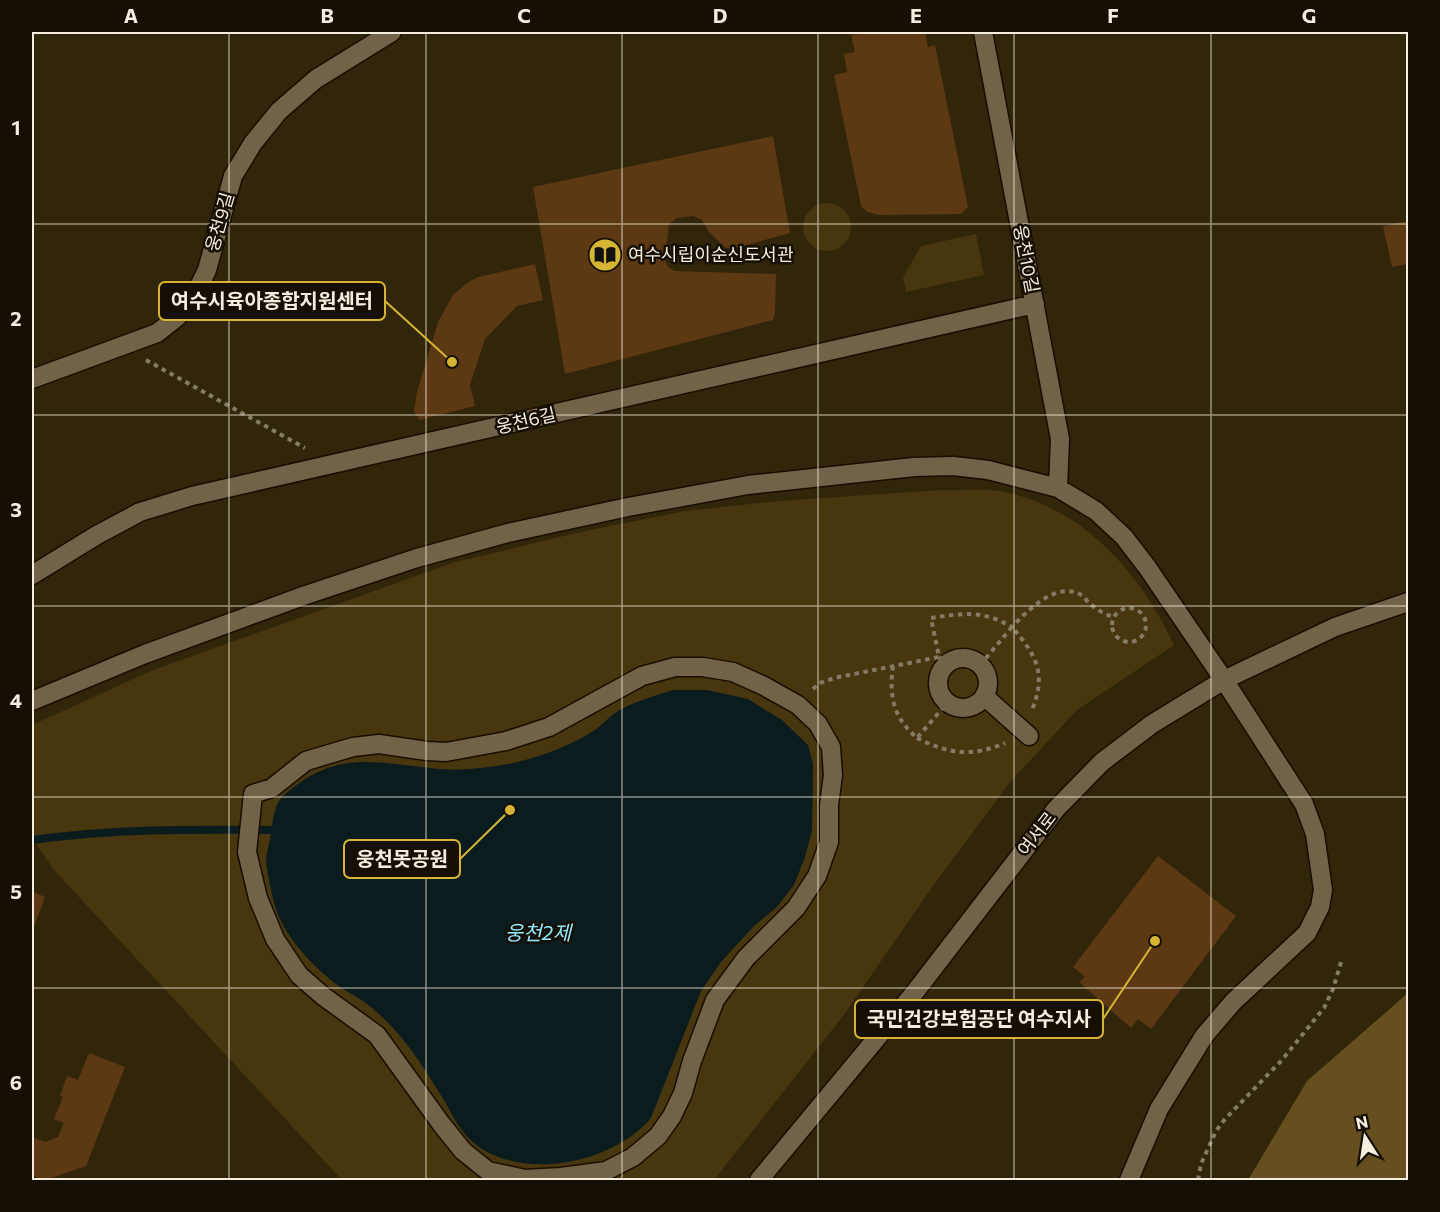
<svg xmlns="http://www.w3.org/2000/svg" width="1440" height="1212" font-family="Commissioner,'Noto Sans KR',sans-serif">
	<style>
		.green { fill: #48360f }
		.forest { fill: #664f1f }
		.water { fill: #0b1c1f }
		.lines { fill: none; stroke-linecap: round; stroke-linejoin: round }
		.stream { stroke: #0b1c1f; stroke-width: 8 }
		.building { fill: #5c3813 }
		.minor-casing { stroke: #190d00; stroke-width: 21 }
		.path { stroke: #857b64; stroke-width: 4; stroke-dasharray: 4.5 4.5; stroke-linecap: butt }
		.minor { stroke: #726348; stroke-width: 18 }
		.grid { fill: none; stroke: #f5eddd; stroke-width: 1.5; stroke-opacity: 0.55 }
		.labels { text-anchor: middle; stroke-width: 5; stroke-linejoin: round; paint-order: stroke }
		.street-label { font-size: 18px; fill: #f5eddd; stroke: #150f05 }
		.poi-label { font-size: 18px; fill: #f5eddd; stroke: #150f05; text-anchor: start }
		.water-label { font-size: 20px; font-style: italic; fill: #90e9fe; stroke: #150f05 }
		.leader { fill: none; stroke: #d6b534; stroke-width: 2 }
		.callout-dot { fill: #d6b534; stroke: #150f05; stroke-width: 2 }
		.callout { fill: #150f05; stroke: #d6b534; stroke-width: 2 }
		.callout-label { font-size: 20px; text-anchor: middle; font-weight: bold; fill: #f5eddd }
		.neatline { fill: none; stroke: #f5eddd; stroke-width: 2 }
		.grid-label { font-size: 20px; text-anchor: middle; font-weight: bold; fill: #f5eddd }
	</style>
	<rect width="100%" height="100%" fill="#31250a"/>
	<path class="green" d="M803 227a24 24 0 1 1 48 0a24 24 0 1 1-48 0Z
		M976,234L984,275L906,292L903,277L921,246Z
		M940,490C960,491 984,488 1004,492C1083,507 1142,575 1174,645L1077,710L1010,782L935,883L843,1016L714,1180H342L54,870L32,838V725L153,670L455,562L585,531L685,511L779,501Z"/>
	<path class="forest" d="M1408,993V1180H1248L1307,1081Z"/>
	<path class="water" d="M673,690H707L748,699L782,720L808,745L813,764L812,830L805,857L794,885L777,907L754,926L721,962L701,991L651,1118C613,1163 524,1182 475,1144C461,1133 453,1116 445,1102C429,1076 414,1051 394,1029C385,1019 374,1009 363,1001C354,995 344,991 336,984C314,967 291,943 279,917C274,907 267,873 266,861C266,855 268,847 270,840C272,828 273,805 283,796C337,748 375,763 440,769C464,771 489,768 513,763C540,757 572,745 595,730C602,725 608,718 615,713C632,702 654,696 673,690Z"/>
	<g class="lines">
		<path class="stream" d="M32,840C111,829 192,829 271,830"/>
	</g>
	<path class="building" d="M868,32H925L928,47L935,45L968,207L961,214L879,215L867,212L861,206L834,75L847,72L844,54L855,52L851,35Z
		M773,136L790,233L736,248H726L709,232L702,220L693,216L677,218L669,224L665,261L668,267L675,271L776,274L775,313L773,320L565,374L533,187Z
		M1408,221V264L1392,267L1383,226Z
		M535,264L543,300L517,306L485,339L470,385L475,406L419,420L414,411L417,392L438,322L453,295L467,283L478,277Z
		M1158,856L1236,916L1151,1029L1138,1019L1131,1028L1079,982L1085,977L1073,967Z
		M32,891L45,897L32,932Z
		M89,1053L125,1067L86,1166L46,1180L32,1176V1137L45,1142L58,1137L64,1123L54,1119L63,1097L60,1096L67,1076L78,1080Z"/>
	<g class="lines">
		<g class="minor-casing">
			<path id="minor" d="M983,32L1060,439L1058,488
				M32,379L157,333L176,318L192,301L207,270L233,176L253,143L279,111L316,79L392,32
				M32,575L97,535L140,512L192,496L1035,304
				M938 683a25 25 0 1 1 50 0a25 25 0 1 1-50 0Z
				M675,667H703L733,672L764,686L798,705L818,724L831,747L833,775L829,805V842L817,876L796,908L746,958L715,1000L692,1061L683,1093L672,1116L658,1136L633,1157L606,1171L561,1177L525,1179L488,1171L463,1151L442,1125L377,1035L323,996L299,975L275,939L258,898L247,852L253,794L272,788L306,761L353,747L379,744L427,751L446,752L506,741L549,727L642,676Z
				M984,696L1029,736
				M32,701L145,654L303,596L417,558L508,533L628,507L748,485L914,467L953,466L988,470L1058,488L1096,511L1124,537L1147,567L1224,680L1304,804L1315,834L1323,890L1320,907L1307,933L1233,1002L1204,1036L1159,1109L1129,1180
				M759,1180L915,992L1056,809L1102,762L1152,724L1224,680L1335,627L1408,602"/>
		</g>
		<path class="path" d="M146,360L305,448
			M1112 625a17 17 0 1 1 34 0a17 17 0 1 1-34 0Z
			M939,657L947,664
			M980,665L1012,627C1036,655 1047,673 1032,710
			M893,666C889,697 893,717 917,738L948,702
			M813,689L820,683L834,678L939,657L931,618C963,613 983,610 1012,627C1027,611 1058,579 1083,596C1085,598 1087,601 1089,603C1096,609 1104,614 1113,617
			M917,738C948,754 973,757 1005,743
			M1198,1180L1201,1164L1216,1131L1225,1119L1282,1060L1324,1008L1333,989L1342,959"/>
		<use href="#minor" class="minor"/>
	</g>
	<path class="grid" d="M229,32V1180M426,32V1180M622,32V1180M818,32V1180M1014,32V1180M1211,32V1180M32,224H1408M32,415H1408M32,606H1408M32,797H1408M32,988H1408"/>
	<defs>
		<g id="library-disc" transform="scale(1.725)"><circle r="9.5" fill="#d6b534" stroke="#150f05"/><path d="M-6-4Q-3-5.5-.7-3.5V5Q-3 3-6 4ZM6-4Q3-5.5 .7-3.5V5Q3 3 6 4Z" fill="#111"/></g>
	</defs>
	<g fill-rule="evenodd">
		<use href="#library-disc" x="605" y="255"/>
	</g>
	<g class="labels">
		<g class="street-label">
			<text transform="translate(220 222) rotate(-74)" y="6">웅천9길</text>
			<text transform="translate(1026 259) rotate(79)" y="6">웅천10길</text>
			<text transform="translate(526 421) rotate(-13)" y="6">웅천6길</text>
			<text transform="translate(1037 834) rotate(-52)" y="6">여서로</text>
		</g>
		<g class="poi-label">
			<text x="628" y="261">여수시립이순신도서관</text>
		</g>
		<g class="water-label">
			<text x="538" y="940">웅천2제</text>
		</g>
	</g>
	<path class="leader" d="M452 362L385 301M510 810L460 859M1155 941L1103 1019"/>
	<g class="callout-dot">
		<circle cx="452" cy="362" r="6"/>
		<circle cx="510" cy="810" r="6"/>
		<circle cx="1155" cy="941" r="6"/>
	</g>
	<g class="callout">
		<rect x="159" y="282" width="226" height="38" rx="6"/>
		<rect x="344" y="840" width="116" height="38" rx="6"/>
		<rect x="855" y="1000" width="248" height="38" rx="6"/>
	</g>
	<g class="callout-label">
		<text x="272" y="308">여수시육아종합지원센터</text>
		<text x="402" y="866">웅천못공원</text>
		<text x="979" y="1026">국민건강보험공단 여수지사</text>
	</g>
	<rect width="1440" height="1212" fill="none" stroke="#150f05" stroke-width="66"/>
	<g transform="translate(1365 1137) rotate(348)" stroke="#150f05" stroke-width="4.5" paint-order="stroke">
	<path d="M0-4.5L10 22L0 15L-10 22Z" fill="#f5eddd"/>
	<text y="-9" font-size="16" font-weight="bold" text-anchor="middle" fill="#f5eddd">N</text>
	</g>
	<rect x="33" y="33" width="1374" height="1146" class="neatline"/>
	<g class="grid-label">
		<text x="131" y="23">A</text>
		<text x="327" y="23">B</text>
		<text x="524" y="23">C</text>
		<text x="720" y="23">D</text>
		<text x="916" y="23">E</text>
		<text x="1113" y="23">F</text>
		<text x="1309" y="23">G</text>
		<text x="16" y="135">1</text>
		<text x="16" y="326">2</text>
		<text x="16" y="517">3</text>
		<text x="16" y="708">4</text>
		<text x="16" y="899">5</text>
		<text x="16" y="1090">6</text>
	</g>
</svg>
